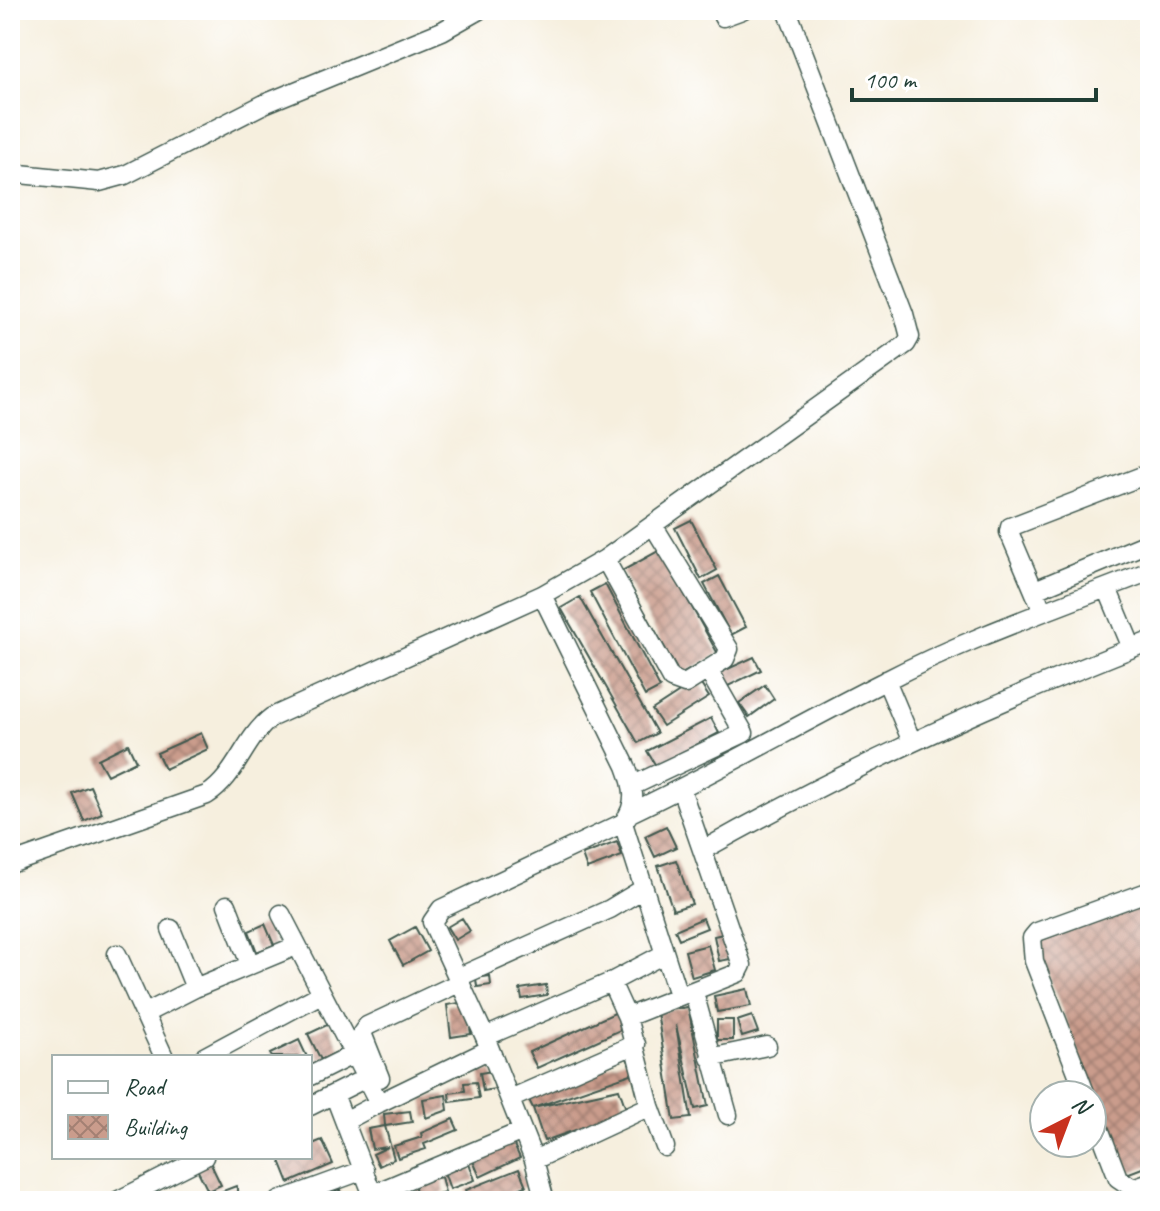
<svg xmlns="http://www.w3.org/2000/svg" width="1160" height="1211" font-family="Caveat,sans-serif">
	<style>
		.building { fill: url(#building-cross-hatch) }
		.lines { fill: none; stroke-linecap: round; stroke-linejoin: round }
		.minor-casing { stroke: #3f584e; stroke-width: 21 }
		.minor { stroke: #fff; stroke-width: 18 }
	</style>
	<defs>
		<pattern id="building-cross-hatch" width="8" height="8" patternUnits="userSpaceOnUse" patternTransform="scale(2)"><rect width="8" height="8" fill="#ca9c8c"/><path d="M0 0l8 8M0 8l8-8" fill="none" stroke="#a38073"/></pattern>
	</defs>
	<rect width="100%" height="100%" fill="#fff"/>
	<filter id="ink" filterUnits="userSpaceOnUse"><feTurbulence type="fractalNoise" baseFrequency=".0125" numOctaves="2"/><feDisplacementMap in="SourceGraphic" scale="16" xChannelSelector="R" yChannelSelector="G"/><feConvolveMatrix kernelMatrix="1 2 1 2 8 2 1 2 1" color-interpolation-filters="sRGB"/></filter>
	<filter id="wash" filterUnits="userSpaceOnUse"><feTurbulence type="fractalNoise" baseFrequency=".006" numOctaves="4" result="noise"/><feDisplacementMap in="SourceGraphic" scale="32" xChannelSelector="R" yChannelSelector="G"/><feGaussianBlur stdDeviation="1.8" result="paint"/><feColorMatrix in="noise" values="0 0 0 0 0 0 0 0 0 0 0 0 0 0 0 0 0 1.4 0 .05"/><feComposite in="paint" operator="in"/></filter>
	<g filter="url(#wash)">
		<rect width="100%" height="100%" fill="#f6efde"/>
		<g id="blocks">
			<path class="building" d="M691,520L717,570L701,579L675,528Z
				M660,550L718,654L680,675L622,571Z
				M719,576L746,627L731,635L704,584Z
				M605,584L660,688L645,696L590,592Z
				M580,597L657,733L638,743L561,608Z
				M754,657L761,670L724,688L717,674Z
				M698,680L709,697L663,726L652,710Z
				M765,685L774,699L749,717L739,703Z
				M711,718L719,733L656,766L647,751Z
				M201,733L208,749L165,769L157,753Z
				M128,744L136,761L107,775L98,759Z
				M90,786L102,813L84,821L72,793Z
				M666,826L676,847L655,857L645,836Z
				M617,842L622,856L587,869L582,855Z
				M676,860L692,904L673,910L658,866Z
				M1150,900V1165L1124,1175L1036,942Z
				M462,918L470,931L455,940L447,927Z
				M703,918L707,928L679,939L675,930Z
				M265,924L274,945L257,952L249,931Z
				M415,927L428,951L403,965L390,941Z
				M732,932L736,958L719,961L714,936Z
				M708,945L715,970L692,977L685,951Z
				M490,976L491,985L477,987L476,978Z
				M546,985L547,995L522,999L520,989Z
				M747,989L751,1006L717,1012L714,996Z
				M466,1002L471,1034L451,1037L447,1005Z
				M688,1007L708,1106L695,1109L676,1025L691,1118L674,1120L657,1012Z
				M619,1011L627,1027L537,1068L529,1052Z
				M752,1016L758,1032L742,1037L737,1021Z
				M717,1020H733V1040H717Z
				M329,1024L341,1050L321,1060L308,1034Z
				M299,1040L307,1057H272L270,1054Z
				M627,1058L634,1073L533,1108L529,1100Z
				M492,1071L495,1089L483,1091L480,1073Z
				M476,1082L479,1098L450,1102L449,1093L465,1091L464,1083Z
				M619,1089L627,1112L544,1141L533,1108Z
				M446,1095L448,1110L426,1118L423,1099Z
				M410,1111L412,1122L385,1126L384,1114Z
				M453,1119L458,1130L424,1144L426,1149L398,1158L394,1146L422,1137L421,1133Z
				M385,1126L394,1159L379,1166L373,1154L388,1147L372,1149L368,1129Z
				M322,1140L333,1164L289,1183L279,1158L310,1157V1145Z
				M513,1143L520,1158L480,1177L473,1161Z
				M208,1158L221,1185L208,1191L195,1165Z
				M469,1163L475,1180L450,1189L444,1172Z
				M519,1169L526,1186L489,1201H471L466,1190Z
				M441,1177L445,1192L418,1199L414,1184Z
				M236,1186L242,1201H203L202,1199Z
				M408,1187L414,1201H391L388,1194Z
				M340,1190L343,1201H304L321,1195Z"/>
		</g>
	</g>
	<g filter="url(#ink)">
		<use href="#blocks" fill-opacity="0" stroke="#3f584e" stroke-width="2"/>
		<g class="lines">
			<g class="minor-casing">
				<path id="minor" d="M723,17L742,10
					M10,173L99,182L125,175L264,104L442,31L479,10
					M605,559L671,679L685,684L725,659L729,649L653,525
					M1107,588L1132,648
					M1035,590L1150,542
					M542,595L626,766C634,787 638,804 623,823L441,909L432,922L485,1037L534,1160L545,1201
					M1043,612L1009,532L1010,527L1150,473
					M886,680L912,742
					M634,785L744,733L708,670
					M630,813C717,772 799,724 885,681C970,637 1061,606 1150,571
					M623,823L678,995
					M703,850C847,768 997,701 1150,641
					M10,864L207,795C237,776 244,738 272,717L542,595L605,559L906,344L910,337L904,314L787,10
					M227,905L250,964
					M281,914L366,1078L377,1072
					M171,929L195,988
					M117,954L164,1057
					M459,977L610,909L643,889
					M611,982L627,1017
					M694,993L728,1115
					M144,1014L195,988L296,946
					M485,1037L611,982L664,954
					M204,1057L321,994
					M710,1058L767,1046
					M310,1076L354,1054
					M380,1078L362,1033L367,1026L461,982
					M334,1094L366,1078L379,1103L488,1050
					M1086,1095L1034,961L1032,938L1037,932L1150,891
					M510,1099L636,1044
					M310,1106L334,1094L375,1201
					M1092,1110L1118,1178L1133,1188L1150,1182
					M345,1121L379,1103
					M665,1147L650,1106L627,1017L738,973L742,965L681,789
					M534,1160L650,1106
					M373,1194L520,1132
					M117,1201L204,1157
					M279,1201L364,1170"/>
			</g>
			<use href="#minor" class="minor"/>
		</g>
	</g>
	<rect width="1160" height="1211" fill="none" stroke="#fff" stroke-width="40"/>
	<rect x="52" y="1055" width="260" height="104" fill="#ffffff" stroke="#a5b1ae" stroke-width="2"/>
	<rect x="68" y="1081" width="40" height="12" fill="#ffffff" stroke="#a5b1ae" stroke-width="2"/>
	<text x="124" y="1095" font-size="24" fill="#1f3d34">Road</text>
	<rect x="68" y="1115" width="40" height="24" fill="url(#building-cross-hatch)" stroke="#a5b1ae" stroke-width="2"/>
	<text x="124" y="1135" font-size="24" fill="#1f3d34">Building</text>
	<g transform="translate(1068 1119) rotate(42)"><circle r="38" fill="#ffffff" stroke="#a5b1ae" stroke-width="2"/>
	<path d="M0-6L14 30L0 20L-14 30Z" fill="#c8321e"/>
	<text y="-12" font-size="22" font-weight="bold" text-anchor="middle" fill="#1f3d34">N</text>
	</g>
	<path d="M852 88v12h244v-12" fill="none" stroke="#1f3d34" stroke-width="4"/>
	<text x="864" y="88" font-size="24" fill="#1f3d34" stroke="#ffffff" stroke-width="6" paint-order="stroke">100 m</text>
</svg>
